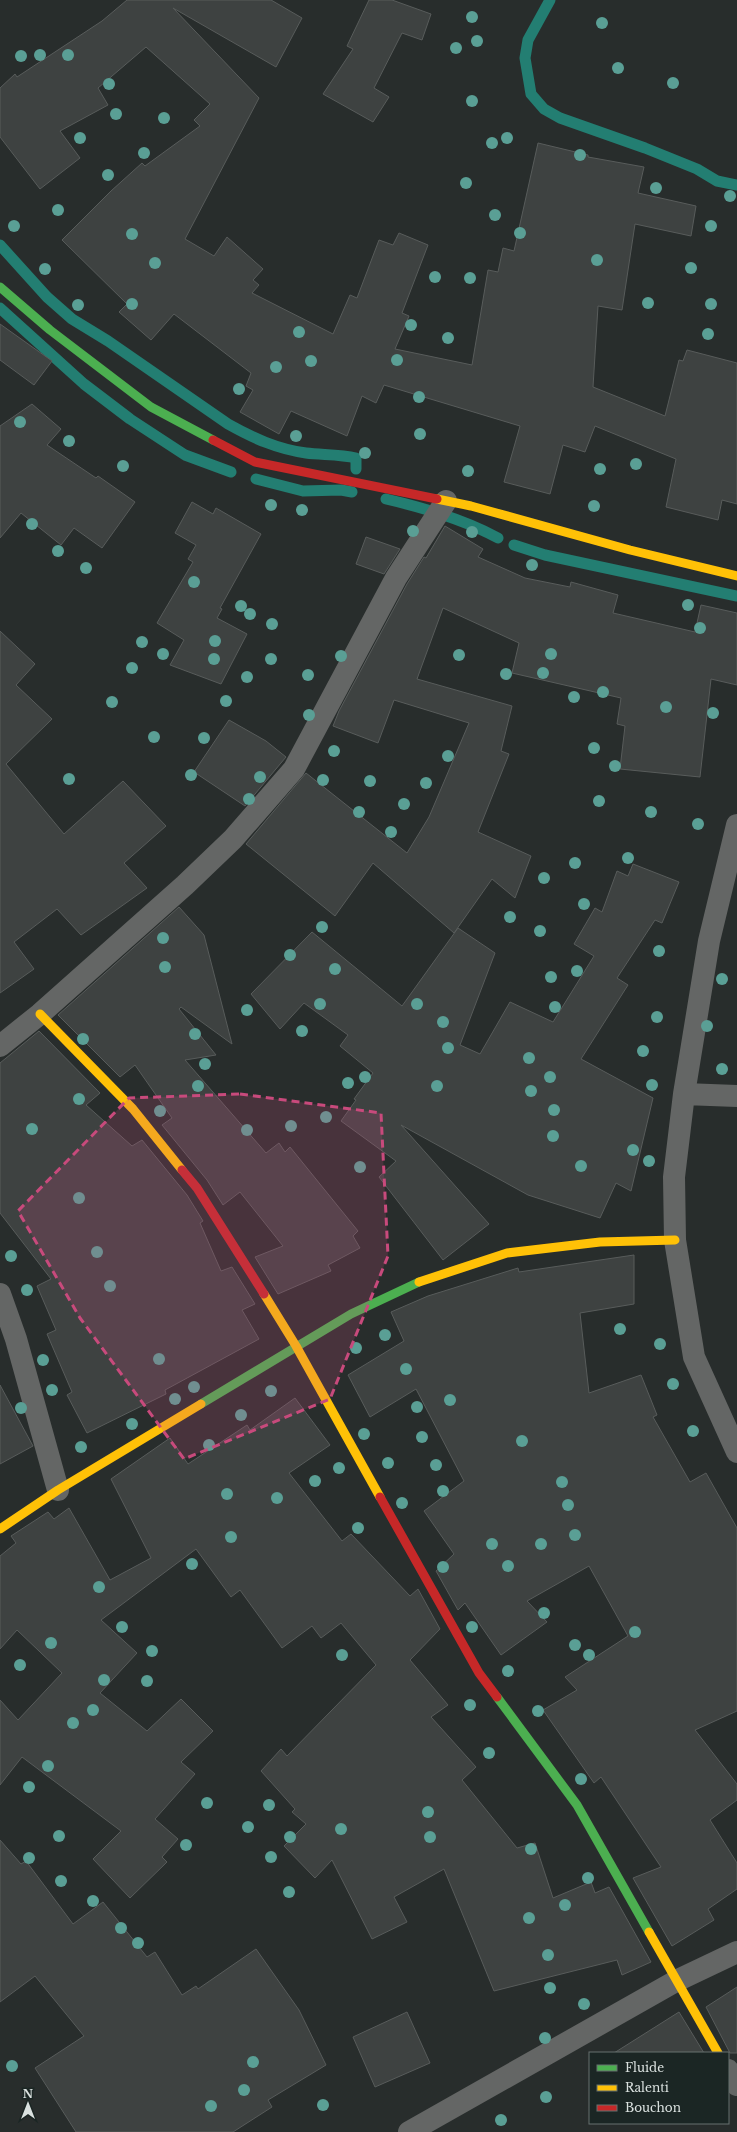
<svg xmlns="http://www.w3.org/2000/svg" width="737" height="2132" font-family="'Libre Baskerville',serif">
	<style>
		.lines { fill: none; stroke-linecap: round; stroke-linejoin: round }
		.stream { stroke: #237e72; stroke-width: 11 }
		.building { fill: #3e4241; stroke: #585c5b }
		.street { stroke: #646665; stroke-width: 22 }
		.fast { stroke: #4caf50; stroke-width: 9 }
		.slow { stroke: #ffc107; stroke-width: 9 }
		.jam { stroke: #c62828; stroke-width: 9 }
		.tree { fill: #5a9f95 }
		.marked { fill: #c84a7c; fill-opacity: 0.2; stroke: #c84a7c; stroke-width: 3; stroke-dasharray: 8 5; stroke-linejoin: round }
	</style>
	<rect width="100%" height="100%" fill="#282d2c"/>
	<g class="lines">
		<path class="stream" d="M550,0L528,40L525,58L531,94L544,109L560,118L645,148L697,169L717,181L737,185
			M0,245L47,297L72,319L108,341L228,424C253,438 277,449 306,453C322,455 340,454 356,458V469
			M0,308L84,384L130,419L185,455L231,472
			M256,479L303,491L341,490L352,492
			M386,499C425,508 463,519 498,538
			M514,545L545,555L737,596"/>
	</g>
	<path class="building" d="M127,0H271L302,18L276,67L173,8L259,98L185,239L214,256L227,237L263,269L253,280L259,285L252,293L333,334L350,295L357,298L379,240L393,245L399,233L428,245L402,313L409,316L395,349L472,365L488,270L498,272L503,248L514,251L538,143L588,155V157L644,167L638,193L696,206L691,236L635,224L622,310L598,306L593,387L665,416L679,360L683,361L687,350L737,363V504L722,500L718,520L666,507L676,459L595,426L585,452L563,445L550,494L504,482L520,426L384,385L376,403L362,396L347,436L291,411L279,434L240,412L253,390L246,386L251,373L174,314L151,340L119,312L127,304L62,240L111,191L142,163L145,166L200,126L194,120L210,104L146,47L98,88L108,105L60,131L80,158L40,189L0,137V88L15,74L17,77L102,21Z
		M369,0H392L431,14L422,40L402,33L374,88L389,97L373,122L323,94L353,49L347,46Z
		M0,324L52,361L34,385L0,360Z
		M32,404L61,429L47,445L96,478L98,476L135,502L102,548L74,528L61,545L21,513L0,538V426Z
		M192,502L213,514L216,508L261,534L220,608L222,609L217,618L247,634L221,684L170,665L184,640L157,623L193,562L188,559L196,545L175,533Z
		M445,526L483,549L478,557L525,578L570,587L571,582L618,595L613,613L695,632L701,605L737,613V685L711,679L700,777L620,769L625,726L617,724L621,698L512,673L519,643L443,608L417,679L512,706L501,751L509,754L478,832L531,856L515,898L492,879L454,933L373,863L335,916L246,844L306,773L407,853L429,817L469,723L394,700L378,743L333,726L339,711L407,584L424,557L426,558Z
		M366,537L400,549L384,574L356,564Z
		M0,631L35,664L16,685L52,719L6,764L64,834L123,781L166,826L124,863L147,888L81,935L57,909L14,942L34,969L0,993Z
		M229,720L266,741L286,757L245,806L194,772Z
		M633,864L679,882L662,923L655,920L617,978L628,985L581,1059L653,1098L631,1191L616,1183L600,1218L528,1195L401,1125L489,1224L443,1260L379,1177L396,1161L341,1121L356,1100L354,1099L373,1073L340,1046L348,1035L304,1003L280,1029L251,994L312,932L402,1006L458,928L495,953L460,1045L480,1054L510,1002L553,1022L594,956L574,944L595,908L602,912L617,871L628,876Z
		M179,907L204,935L232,1044L181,1007L179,1009L216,1055L185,1060L266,1153L279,1143L285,1152L290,1147L358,1231L353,1236L360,1248L328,1265L331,1271L278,1294L255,1257L283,1246L240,1192L223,1205L207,1180L162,1125L172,1118L135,1065L120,1077L58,1015Z
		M39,1031L100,1093L86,1105L132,1146L142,1140L187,1195L203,1221L200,1223L221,1271L232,1267L255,1304L242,1310L259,1339L165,1390L166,1394L87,1433L67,1395L72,1392L47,1334L56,1330L37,1286L51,1279L0,1213V1063Z
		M634,1255V1304L580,1313L589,1393L641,1375L657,1415L653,1417L690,1482L706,1473L737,1528V1711L695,1730L737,1784V1800L710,1820L737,1863V1889L708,1909L714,1920L672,1946L633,1878L661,1867L601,1777L594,1783L543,1710L577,1690L565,1677L628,1636L589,1566L527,1601L547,1622L501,1655L465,1603L458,1610L436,1571L454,1554L424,1511L464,1481L416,1389L370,1417L348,1375L404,1341L391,1312L428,1296L518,1268L519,1272Z
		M0,1385L33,1446L0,1464Z
		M295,1398L330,1445L289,1473L342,1541L351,1534L410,1596L418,1589L440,1629L410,1660L448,1705L431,1717L476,1767L462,1780L517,1848L535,1843L553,1898L591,1882L595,1893L609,1887L651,1962L622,1975L617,1960L494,1991L444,1869L394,1897L407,1922L372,1939L332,1860L315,1878L284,1846L306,1824L292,1812L295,1809L261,1771L281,1749L287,1756L376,1665L341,1623L321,1638L312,1626L282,1648L240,1590L231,1597L196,1549L101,1620L137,1653L100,1693L147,1731L181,1699L213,1731L181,1762L195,1774L155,1819L178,1839L162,1857L167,1862L130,1898L93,1859L121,1831L22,1757L0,1785V1700L18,1720L62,1673L17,1630L0,1649V1556L16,1543L11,1536L48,1512L54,1519L69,1508L110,1580L151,1558L111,1479L170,1438L188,1464L247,1425L250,1430Z
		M0,1840L21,1864L26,1861L73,1924L103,1902L147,1957L155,1952L182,1995L196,1986L198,1989L256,1949L299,2010L326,2065L268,2100L272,2107L233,2132H76L35,2068L84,2036L35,1976L0,2002Z
		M737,1987V2053H730L706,2007Z
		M407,2012L430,2063L375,2087L353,2037Z
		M679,2012L704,2053H614Z"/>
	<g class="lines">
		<path class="street" d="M737,825L709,941L684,1094L674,1177L675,1240L694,1357L737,1452
			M0,1046L40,1014L185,885L233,839L294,769L396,578L446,501
			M684,1094L737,1096
			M0,1294L16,1339L58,1490
			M728,2070L737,2085
			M409,2132L676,1981L737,1952"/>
		<path class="fast" d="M0,287L50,330L151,407L213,440
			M201,1404L351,1314L419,1282
			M497,1697L577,1805L649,1932"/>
		<path class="slow" d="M437,499L471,506L630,550L737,576
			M40,1014L133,1109L182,1170
			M419,1282L507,1253L600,1242L675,1240
			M264,1294L296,1346L380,1497
			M0,1529L58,1490L201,1404
			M649,1932L718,2053"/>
		<path class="jam" d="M213,440L255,462L437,499
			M182,1170L197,1188L264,1294
			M380,1497L479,1673L497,1697"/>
	</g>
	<g class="tree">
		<circle cx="472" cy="17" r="6"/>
		<circle cx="602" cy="23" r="6"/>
		<circle cx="477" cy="41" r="6"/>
		<circle cx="456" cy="48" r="6"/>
		<circle cx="40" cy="55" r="6"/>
		<circle cx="68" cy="55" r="6"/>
		<circle cx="21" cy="56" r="6"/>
		<circle cx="618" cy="68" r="6"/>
		<circle cx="673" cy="83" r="6"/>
		<circle cx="109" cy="84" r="6"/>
		<circle cx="472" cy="101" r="6"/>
		<circle cx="116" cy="114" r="6"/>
		<circle cx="164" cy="118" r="6"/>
		<circle cx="80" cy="138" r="6"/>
		<circle cx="507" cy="138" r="6"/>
		<circle cx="492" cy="143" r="6"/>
		<circle cx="144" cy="153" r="6"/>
		<circle cx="580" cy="155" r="6"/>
		<circle cx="108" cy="175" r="6"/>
		<circle cx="466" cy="183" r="6"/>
		<circle cx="656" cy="188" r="6"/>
		<circle cx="730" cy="196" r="6"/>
		<circle cx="58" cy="210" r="6"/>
		<circle cx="495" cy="215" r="6"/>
		<circle cx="14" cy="226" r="6"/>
		<circle cx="711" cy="226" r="6"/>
		<circle cx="520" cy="233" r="6"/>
		<circle cx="132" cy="234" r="6"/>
		<circle cx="597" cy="260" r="6"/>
		<circle cx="155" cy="263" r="6"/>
		<circle cx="691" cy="268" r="6"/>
		<circle cx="45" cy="269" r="6"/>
		<circle cx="435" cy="277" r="6"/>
		<circle cx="470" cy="278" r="6"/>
		<circle cx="648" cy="303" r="6"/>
		<circle cx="132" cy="304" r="6"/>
		<circle cx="711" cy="304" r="6"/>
		<circle cx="78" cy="305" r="6"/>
		<circle cx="411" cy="325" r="6"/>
		<circle cx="299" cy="332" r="6"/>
		<circle cx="708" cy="334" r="6"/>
		<circle cx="448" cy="338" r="6"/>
		<circle cx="397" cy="360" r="6"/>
		<circle cx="311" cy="361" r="6"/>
		<circle cx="276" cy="367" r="6"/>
		<circle cx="239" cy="389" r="6"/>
		<circle cx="419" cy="397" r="6"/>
		<circle cx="20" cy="422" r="6"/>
		<circle cx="420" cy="434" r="6"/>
		<circle cx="296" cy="436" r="6"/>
		<circle cx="69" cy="441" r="6"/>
		<circle cx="365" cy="453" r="6"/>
		<circle cx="636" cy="464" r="6"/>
		<circle cx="123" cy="466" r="6"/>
		<circle cx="600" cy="469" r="6"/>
		<circle cx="468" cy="471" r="6"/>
		<circle cx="271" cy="505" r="6"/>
		<circle cx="594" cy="506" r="6"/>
		<circle cx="302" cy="510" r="6"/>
		<circle cx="32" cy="524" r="6"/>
		<circle cx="413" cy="531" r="6"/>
		<circle cx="472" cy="532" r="6"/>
		<circle cx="58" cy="551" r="6"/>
		<circle cx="532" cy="565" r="6"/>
		<circle cx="86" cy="568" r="6"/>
		<circle cx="194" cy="582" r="6"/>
		<circle cx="688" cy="605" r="6"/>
		<circle cx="241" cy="606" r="6"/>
		<circle cx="250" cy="614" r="6"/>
		<circle cx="272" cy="624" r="6"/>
		<circle cx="700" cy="628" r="6"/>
		<circle cx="215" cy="641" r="6"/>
		<circle cx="142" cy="642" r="6"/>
		<circle cx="163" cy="654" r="6"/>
		<circle cx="551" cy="654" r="6"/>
		<circle cx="459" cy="655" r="6"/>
		<circle cx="341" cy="656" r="6"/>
		<circle cx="214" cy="659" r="6"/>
		<circle cx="271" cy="659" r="6"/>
		<circle cx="132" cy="668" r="6"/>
		<circle cx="543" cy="673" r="6"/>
		<circle cx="506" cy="674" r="6"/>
		<circle cx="308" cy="675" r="6"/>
		<circle cx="247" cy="677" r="6"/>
		<circle cx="603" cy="692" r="6"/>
		<circle cx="574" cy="697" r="6"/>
		<circle cx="226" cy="701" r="6"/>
		<circle cx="112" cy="702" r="6"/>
		<circle cx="666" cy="707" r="6"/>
		<circle cx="713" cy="713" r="6"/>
		<circle cx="309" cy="715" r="6"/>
		<circle cx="154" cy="737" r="6"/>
		<circle cx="204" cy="738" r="6"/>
		<circle cx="594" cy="748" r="6"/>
		<circle cx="334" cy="751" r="6"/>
		<circle cx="448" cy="756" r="6"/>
		<circle cx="615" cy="766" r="6"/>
		<circle cx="191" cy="775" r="6"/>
		<circle cx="260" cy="777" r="6"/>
		<circle cx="69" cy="779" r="6"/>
		<circle cx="323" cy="780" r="6"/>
		<circle cx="370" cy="781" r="6"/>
		<circle cx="426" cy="783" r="6"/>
		<circle cx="249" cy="799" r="6"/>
		<circle cx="599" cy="801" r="6"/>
		<circle cx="404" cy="804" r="6"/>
		<circle cx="359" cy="812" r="6"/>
		<circle cx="651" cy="812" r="6"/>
		<circle cx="698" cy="824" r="6"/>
		<circle cx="391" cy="832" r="6"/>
		<circle cx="628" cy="858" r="6"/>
		<circle cx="575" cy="863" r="6"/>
		<circle cx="544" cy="878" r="6"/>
		<circle cx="584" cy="904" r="6"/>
		<circle cx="510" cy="917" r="6"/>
		<circle cx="322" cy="927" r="6"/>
		<circle cx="540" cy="931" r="6"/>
		<circle cx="163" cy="938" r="6"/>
		<circle cx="659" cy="951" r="6"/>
		<circle cx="290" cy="955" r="6"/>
		<circle cx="165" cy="967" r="6"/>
		<circle cx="335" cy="969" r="6"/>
		<circle cx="577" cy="971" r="6"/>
		<circle cx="551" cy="977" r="6"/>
		<circle cx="722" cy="979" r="6"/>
		<circle cx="320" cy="1004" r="6"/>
		<circle cx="417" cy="1004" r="6"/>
		<circle cx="555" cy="1007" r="6"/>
		<circle cx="247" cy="1010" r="6"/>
		<circle cx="657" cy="1017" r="6"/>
		<circle cx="443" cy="1022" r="6"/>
		<circle cx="707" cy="1026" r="6"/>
		<circle cx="302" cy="1031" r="6"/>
		<circle cx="195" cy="1034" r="6"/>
		<circle cx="83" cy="1039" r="6"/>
		<circle cx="448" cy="1048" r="6"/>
		<circle cx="643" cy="1051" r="6"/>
		<circle cx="529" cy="1058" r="6"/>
		<circle cx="205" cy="1064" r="6"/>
		<circle cx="722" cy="1069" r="6"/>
		<circle cx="365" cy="1077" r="6"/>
		<circle cx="550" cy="1077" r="6"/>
		<circle cx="348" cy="1083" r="6"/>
		<circle cx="652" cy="1085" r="6"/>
		<circle cx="198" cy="1086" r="6"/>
		<circle cx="437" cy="1086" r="6"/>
		<circle cx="531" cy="1091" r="6"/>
		<circle cx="79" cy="1099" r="6"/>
		<circle cx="554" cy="1110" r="6"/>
		<circle cx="160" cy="1111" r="6"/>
		<circle cx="326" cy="1117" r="6"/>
		<circle cx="291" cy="1126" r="6"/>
		<circle cx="32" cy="1129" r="6"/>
		<circle cx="247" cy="1130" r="6"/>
		<circle cx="553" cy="1136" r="6"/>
		<circle cx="633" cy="1150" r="6"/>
		<circle cx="649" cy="1161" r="6"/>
		<circle cx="581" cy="1166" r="6"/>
		<circle cx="360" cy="1167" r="6"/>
		<circle cx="79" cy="1198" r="6"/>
		<circle cx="97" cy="1252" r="6"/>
		<circle cx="11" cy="1256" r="6"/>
		<circle cx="110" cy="1286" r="6"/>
		<circle cx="27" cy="1290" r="6"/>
		<circle cx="620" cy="1329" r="6"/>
		<circle cx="385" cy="1335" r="6"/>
		<circle cx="660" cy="1344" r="6"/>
		<circle cx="356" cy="1348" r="6"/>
		<circle cx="159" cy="1359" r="6"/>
		<circle cx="43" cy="1360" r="6"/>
		<circle cx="406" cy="1369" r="6"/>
		<circle cx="673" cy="1384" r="6"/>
		<circle cx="194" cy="1387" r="6"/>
		<circle cx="52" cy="1390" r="6"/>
		<circle cx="271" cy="1391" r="6"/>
		<circle cx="175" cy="1399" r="6"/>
		<circle cx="450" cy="1400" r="6"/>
		<circle cx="417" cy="1407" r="6"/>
		<circle cx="21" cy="1408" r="6"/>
		<circle cx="241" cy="1415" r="6"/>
		<circle cx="132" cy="1424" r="6"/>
		<circle cx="693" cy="1431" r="6"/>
		<circle cx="364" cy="1434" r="6"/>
		<circle cx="422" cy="1437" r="6"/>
		<circle cx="522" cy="1441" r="6"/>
		<circle cx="209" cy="1445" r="6"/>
		<circle cx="81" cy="1447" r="6"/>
		<circle cx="388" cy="1463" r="6"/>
		<circle cx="436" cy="1465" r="6"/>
		<circle cx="339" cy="1468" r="6"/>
		<circle cx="315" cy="1481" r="6"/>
		<circle cx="562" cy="1482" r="6"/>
		<circle cx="443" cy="1491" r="6"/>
		<circle cx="227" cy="1494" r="6"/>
		<circle cx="277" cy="1498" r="6"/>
		<circle cx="402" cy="1503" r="6"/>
		<circle cx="568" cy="1505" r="6"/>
		<circle cx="358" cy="1528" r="6"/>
		<circle cx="575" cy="1535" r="6"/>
		<circle cx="231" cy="1537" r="6"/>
		<circle cx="492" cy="1544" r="6"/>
		<circle cx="541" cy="1544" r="6"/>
		<circle cx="192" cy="1564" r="6"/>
		<circle cx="508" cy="1566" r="6"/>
		<circle cx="443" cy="1567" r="6"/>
		<circle cx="99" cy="1587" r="6"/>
		<circle cx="544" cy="1613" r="6"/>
		<circle cx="122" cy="1627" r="6"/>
		<circle cx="472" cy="1627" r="6"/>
		<circle cx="635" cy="1632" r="6"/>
		<circle cx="51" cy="1643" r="6"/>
		<circle cx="575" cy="1645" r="6"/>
		<circle cx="152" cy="1651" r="6"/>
		<circle cx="342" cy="1655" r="6"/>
		<circle cx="589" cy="1655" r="6"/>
		<circle cx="20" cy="1665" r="6"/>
		<circle cx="508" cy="1671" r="6"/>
		<circle cx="104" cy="1680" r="6"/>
		<circle cx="147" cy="1681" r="6"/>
		<circle cx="470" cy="1705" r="6"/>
		<circle cx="93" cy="1710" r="6"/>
		<circle cx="538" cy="1711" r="6"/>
		<circle cx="73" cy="1723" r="6"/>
		<circle cx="489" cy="1753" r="6"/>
		<circle cx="48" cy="1766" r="6"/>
		<circle cx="581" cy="1779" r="6"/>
		<circle cx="29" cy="1787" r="6"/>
		<circle cx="207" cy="1803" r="6"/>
		<circle cx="269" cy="1805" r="6"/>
		<circle cx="428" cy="1812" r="6"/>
		<circle cx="248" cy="1827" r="6"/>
		<circle cx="341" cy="1829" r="6"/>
		<circle cx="59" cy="1836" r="6"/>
		<circle cx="290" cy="1837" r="6"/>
		<circle cx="430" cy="1837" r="6"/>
		<circle cx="186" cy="1845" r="6"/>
		<circle cx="531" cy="1849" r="6"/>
		<circle cx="271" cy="1857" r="6"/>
		<circle cx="29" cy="1858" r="6"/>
		<circle cx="588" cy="1878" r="6"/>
		<circle cx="61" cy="1881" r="6"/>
		<circle cx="289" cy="1892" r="6"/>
		<circle cx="93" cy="1901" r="6"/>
		<circle cx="565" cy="1905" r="6"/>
		<circle cx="529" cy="1918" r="6"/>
		<circle cx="121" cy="1928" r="6"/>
		<circle cx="138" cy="1943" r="6"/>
		<circle cx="548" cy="1955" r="6"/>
		<circle cx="550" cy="1988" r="6"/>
		<circle cx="584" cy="2004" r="6"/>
		<circle cx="545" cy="2038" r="6"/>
		<circle cx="253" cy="2062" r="6"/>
		<circle cx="12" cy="2066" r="6"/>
		<circle cx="244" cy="2090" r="6"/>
		<circle cx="546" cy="2097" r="6"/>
		<circle cx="323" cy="2105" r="6"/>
		<circle cx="211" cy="2106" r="6"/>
		<circle cx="501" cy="2120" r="6"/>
	</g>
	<path class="marked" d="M240,1094L381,1113L388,1256L330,1399L184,1459L80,1318L18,1211L129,1098Z"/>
	<rect x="589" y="2052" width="140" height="72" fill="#1b2624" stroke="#67716f"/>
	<rect x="597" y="2065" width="20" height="6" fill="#4caf50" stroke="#67716f"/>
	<text x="625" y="2072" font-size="12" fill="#dae1df">Fluide</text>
	<rect x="597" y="2085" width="20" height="6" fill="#ffc107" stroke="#67716f"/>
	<text x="625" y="2092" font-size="12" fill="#dae1df">Ralenti</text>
	<rect x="597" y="2105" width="20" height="6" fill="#c62828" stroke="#67716f"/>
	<text x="625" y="2112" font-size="12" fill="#dae1df">Bouchon</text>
	<g transform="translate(28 2104)" stroke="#1b2624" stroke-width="3" paint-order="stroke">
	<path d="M0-3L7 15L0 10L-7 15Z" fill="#dae1df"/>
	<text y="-6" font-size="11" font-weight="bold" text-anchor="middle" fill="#dae1df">N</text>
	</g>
</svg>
